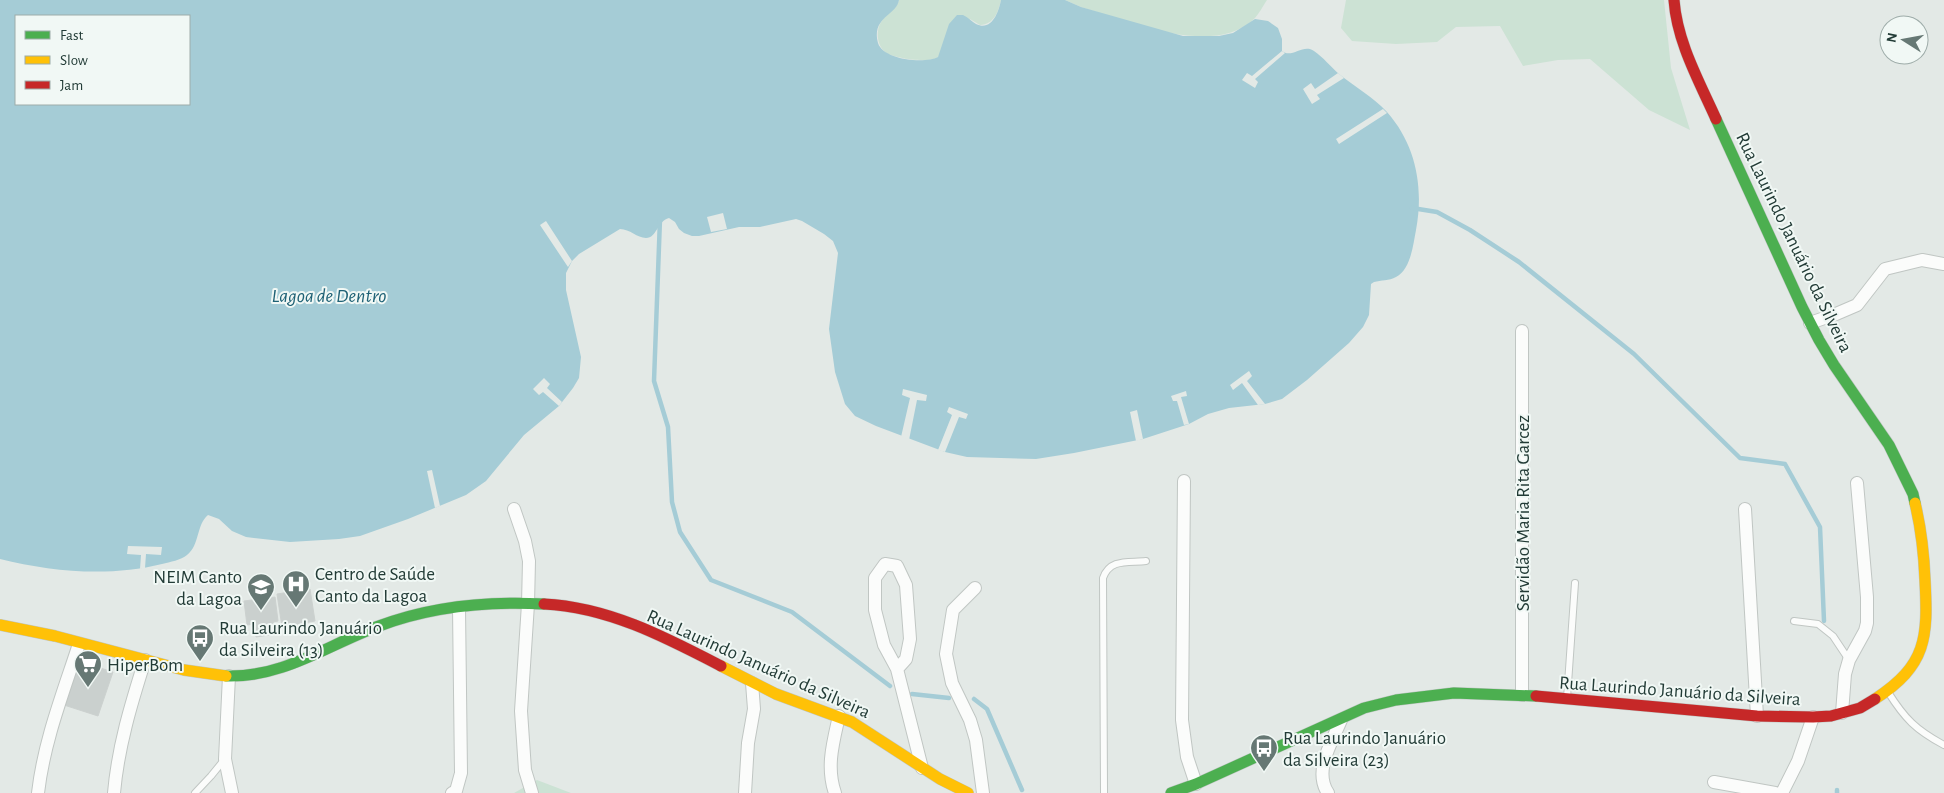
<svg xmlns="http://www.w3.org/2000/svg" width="1944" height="793" font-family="'Alegreya Sans',sans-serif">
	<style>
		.green { fill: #cce2d4 }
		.water { fill: #a5ccd6; fill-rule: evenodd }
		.pier { fill: #e3e9e6 }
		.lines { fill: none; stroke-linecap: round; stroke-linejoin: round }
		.stream { stroke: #a5ccd6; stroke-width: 4.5 }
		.building { fill: #cad0ce; stroke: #ccd1cf }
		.lane-casing { stroke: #c0c6c3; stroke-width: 8 }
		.street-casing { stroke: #c0c6c3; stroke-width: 14 }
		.fast-casing { stroke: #bfc6c3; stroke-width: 12 }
		.slow-casing { stroke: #bfc6c3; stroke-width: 12 }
		.jam-casing { stroke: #bfc6c3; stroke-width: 12 }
		.lane { stroke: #fbfcfb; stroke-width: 6 }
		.street { stroke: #fbfcfb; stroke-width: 12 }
		.fast { stroke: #4caf50; stroke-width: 11 }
		.slow { stroke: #ffc107; stroke-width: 11 }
		.jam { stroke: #c62828; stroke-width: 11 }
		.labels { text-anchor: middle; stroke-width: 4; stroke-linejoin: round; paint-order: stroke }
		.street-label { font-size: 19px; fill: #223b36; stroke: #f1f8f5 }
		.poi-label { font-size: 19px; fill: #223b36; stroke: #f1f8f5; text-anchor: start }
		.water-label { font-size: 20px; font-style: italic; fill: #1e6175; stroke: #f1f8f5 }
	</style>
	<rect width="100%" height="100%" fill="#e3e9e6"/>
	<path class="green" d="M899,0H1001C998,13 994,24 980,25L970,19C961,28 952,38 944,48C941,50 940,55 938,57C930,64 892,58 885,52C879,47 877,38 878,31C880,15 897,11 899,0Z
		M1065,0H1267C1263,6 1259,14 1254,19C1213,58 1128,21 1081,7Z
		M1346,0H1664L1671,68L1690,130L1649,110L1590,59L1558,60L1523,66L1500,26L1456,27L1437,42L1396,44L1352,41L1341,28Z
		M537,780L571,793H514Z"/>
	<path class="water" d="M0,0H899C897,15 871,17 878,43C883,60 925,64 938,57L949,24L957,15H963C968,17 972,22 976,24C992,32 999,11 1001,0H1065L1081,7L1183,36H1219L1233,33L1255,19L1268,21L1278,28L1282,39V51C1292,59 1303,43 1314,51C1323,57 1331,67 1339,74C1355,87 1373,97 1387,112C1416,145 1424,187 1416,230C1413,245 1411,269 1396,277C1389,281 1381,280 1374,282L1371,284L1369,315L1363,327L1349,343L1307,380L1282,399L1265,404L1229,408L1208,414L1189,424L1143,439L1074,453L1036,459L967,457L945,452L876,426L855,416L845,404L835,372L829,329L838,253L833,241L824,234L802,221L796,219L760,227H739L699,236H692L684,233L679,229L675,222L669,218C657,221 657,238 646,238C637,238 630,229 620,229L579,254L572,261L566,273V290L581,357L579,378L573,388L559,406L524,435L486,481L466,495L408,519L360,536L339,539L290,542L246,537L232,531L219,519L208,515C196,525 200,545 187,555C181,560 170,562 162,564C110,577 52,572 0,559ZM16,16H189V104H16Z"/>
	<path class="pier" d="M1282,51L1285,53L1255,79L1258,82L1255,88L1242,80L1247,73L1252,76Z
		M1338,73L1344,78L1317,95L1320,99L1312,104L1303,89L1311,83L1315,89Z
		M1383,109L1387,113L1339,144L1336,139Z
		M723,213L727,229L711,232L707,217Z
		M546,221L572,261L568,267L540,225Z
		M1249,371L1252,376L1247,381L1265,404L1258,405L1242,383L1233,390L1230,385Z
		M544,378L550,384L547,388L562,402L559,406L543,392L539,395L533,389Z
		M903,389L927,395L926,401L917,400L909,440L901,437L910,398L902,395Z
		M1186,391L1187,396L1181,397L1189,424L1184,425L1177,401H1173L1171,396Z
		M949,407L968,414L966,419L959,417L945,452L938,450L952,415L947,412Z
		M1137,410L1143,439L1136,441L1130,412Z
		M432,470L440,506L435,508L427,471Z
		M128,546L162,547L161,555L146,554L145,568L140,569L141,555L127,554Z"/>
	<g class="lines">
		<path class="stream" d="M1412,208L1437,212L1470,230L1519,262L1634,354L1740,458L1785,464L1820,527L1824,621
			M660,219L654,381L668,427L672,502L680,532L711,580L792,612L890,686
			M912,694L949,698
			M974,699L987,709L1022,790
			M1837,793V790"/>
	</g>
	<path class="building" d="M310,589L315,621L282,627L277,594Z
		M275,597L278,621L273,622L275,634L256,637L254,624L247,625L244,601Z
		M78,661L113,672L98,716L64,705Z"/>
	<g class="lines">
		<g class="lane-casing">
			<path id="lane" d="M1794,621L1818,624L1833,636L1849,660
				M1888,692C1905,719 1916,730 1944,745
				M1567,698L1575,583
				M195,793L211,776L224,760
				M1104,793L1103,578C1110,558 1129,563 1146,561"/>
		</g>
		<g class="street-casing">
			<path id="street" d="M1810,323L1836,314L1857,305L1885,269L1922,260L1944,264
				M1184,481L1182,720L1187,757L1196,784
				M514,509L525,541L529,561L528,604L521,711L525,770L532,793
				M1745,509L1757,716
				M975,588L953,610L946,654L952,683L970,720L976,740L983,793
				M897,669L906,659L910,639L906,585L897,566L885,564L875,578V610L884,645L897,669L922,768
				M229,676L225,759L232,793
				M1522,695V331
				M1842,713L1845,674L1849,660L1865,631L1867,623V597L1857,483
				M1714,782L1775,793
				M38,793C44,741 63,693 79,644
				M114,793C118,747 131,704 145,660
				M452,793L456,791L461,773L459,608
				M745,793L748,743L754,709L752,683
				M835,793C826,767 833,743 839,716
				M1328,793C1313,771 1332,742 1341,720
				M1782,793L1798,761L1813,717"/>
		</g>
		<g class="fast-casing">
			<path id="fast" d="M1716,119L1802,307L1819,340L1834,365L1889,445L1913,494L1915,503
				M226,676C283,678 327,645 379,626C432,606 489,601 544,604
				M1171,793L1196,784L1364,708L1396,700L1454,693L1536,696"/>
		</g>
		<g class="slow-casing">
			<path id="slow" d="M0,625L55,636L184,670L226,676
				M721,666L776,694L852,722L940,779L968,793
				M1875,699C1927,665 1928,638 1925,580C1924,554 1921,528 1915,503"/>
		</g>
		<g class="jam-casing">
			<path id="jam" d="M1674,0C1677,42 1699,81 1716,119
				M544,604C608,607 665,637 721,666
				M1536,696L1757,716L1813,717L1831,716L1860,708L1875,699"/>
		</g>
		<use href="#lane" class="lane"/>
		<use href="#street" class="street"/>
		<use href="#fast" class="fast"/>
		<use href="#slow" class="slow"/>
		<use href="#jam" class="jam"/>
	</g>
	<defs>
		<g id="hospital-pin" transform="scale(1.4375)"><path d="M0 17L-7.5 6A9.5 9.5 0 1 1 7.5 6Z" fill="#667874" stroke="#f1f8f5"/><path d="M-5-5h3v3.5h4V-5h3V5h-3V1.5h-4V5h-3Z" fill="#fff"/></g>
		<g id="school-pin" transform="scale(1.4375)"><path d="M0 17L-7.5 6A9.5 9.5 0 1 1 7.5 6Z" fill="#667874" stroke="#f1f8f5"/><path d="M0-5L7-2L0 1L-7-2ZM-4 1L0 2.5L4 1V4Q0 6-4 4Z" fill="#fff"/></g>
		<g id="bus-pin" transform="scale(1.4375)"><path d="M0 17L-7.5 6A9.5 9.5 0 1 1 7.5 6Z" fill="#667874" stroke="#f1f8f5"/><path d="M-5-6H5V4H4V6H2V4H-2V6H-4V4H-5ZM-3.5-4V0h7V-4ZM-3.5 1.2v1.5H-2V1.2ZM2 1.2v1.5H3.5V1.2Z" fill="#fff"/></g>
		<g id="supermarket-pin" transform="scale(1.4375)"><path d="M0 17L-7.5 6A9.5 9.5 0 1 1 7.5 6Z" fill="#667874" stroke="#f1f8f5"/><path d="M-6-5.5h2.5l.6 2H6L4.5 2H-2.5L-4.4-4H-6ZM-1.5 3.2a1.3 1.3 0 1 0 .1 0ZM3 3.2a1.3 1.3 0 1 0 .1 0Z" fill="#fff"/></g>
	</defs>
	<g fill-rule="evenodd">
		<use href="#hospital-pin" x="296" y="584"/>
		<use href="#school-pin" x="261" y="587"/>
		<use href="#bus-pin" x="200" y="638"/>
		<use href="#supermarket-pin" x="88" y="664"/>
		<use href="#bus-pin" x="1264" y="748"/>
	</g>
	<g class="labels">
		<g class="street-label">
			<text transform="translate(1795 242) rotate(64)" y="7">Rua Laurindo Januário da Silveira</text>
			<text transform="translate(1522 513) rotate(-90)" y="7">Servidão Maria Rita Garcez</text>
			<text transform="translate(759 663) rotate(24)" y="7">Rua Laurindo Januário da Silveira</text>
			<text transform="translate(1680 690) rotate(4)" y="7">Rua Laurindo Januário da Silveira</text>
		</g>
		<g class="poi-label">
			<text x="315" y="580">Centro de Saúde<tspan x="315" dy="22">Canto da Lagoa</tspan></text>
			<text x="242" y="583" text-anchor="end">NEIM Canto<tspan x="242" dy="22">da Lagoa</tspan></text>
			<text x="219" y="634">Rua Laurindo Januário<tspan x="219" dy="22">da Silveira (13)</tspan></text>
			<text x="107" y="671">HiperBom</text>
			<text x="1283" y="744">Rua Laurindo Januário<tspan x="1283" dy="22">da Silveira (23)</tspan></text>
		</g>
		<g class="water-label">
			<text x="329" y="302">Lagoa de Dentro</text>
		</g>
	</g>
	<rect x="15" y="15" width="175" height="90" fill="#f1f8f5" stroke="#9eaca9"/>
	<rect x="25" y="31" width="25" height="8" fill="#4caf50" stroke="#9eaca9"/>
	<text x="60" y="40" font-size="15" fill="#223b36">Fast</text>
	<rect x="25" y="56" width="25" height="8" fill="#ffc107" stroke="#9eaca9"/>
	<text x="60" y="65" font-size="15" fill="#223b36">Slow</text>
	<rect x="25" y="81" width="25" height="8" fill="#c62828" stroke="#9eaca9"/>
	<text x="60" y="90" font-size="15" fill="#223b36">Jam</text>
	<g transform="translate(1904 40) rotate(281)"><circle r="24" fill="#f1f8f5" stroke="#9eaca9"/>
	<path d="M0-4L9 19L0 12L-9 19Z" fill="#667874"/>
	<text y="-8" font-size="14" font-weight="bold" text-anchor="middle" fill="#223b36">N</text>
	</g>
</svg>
